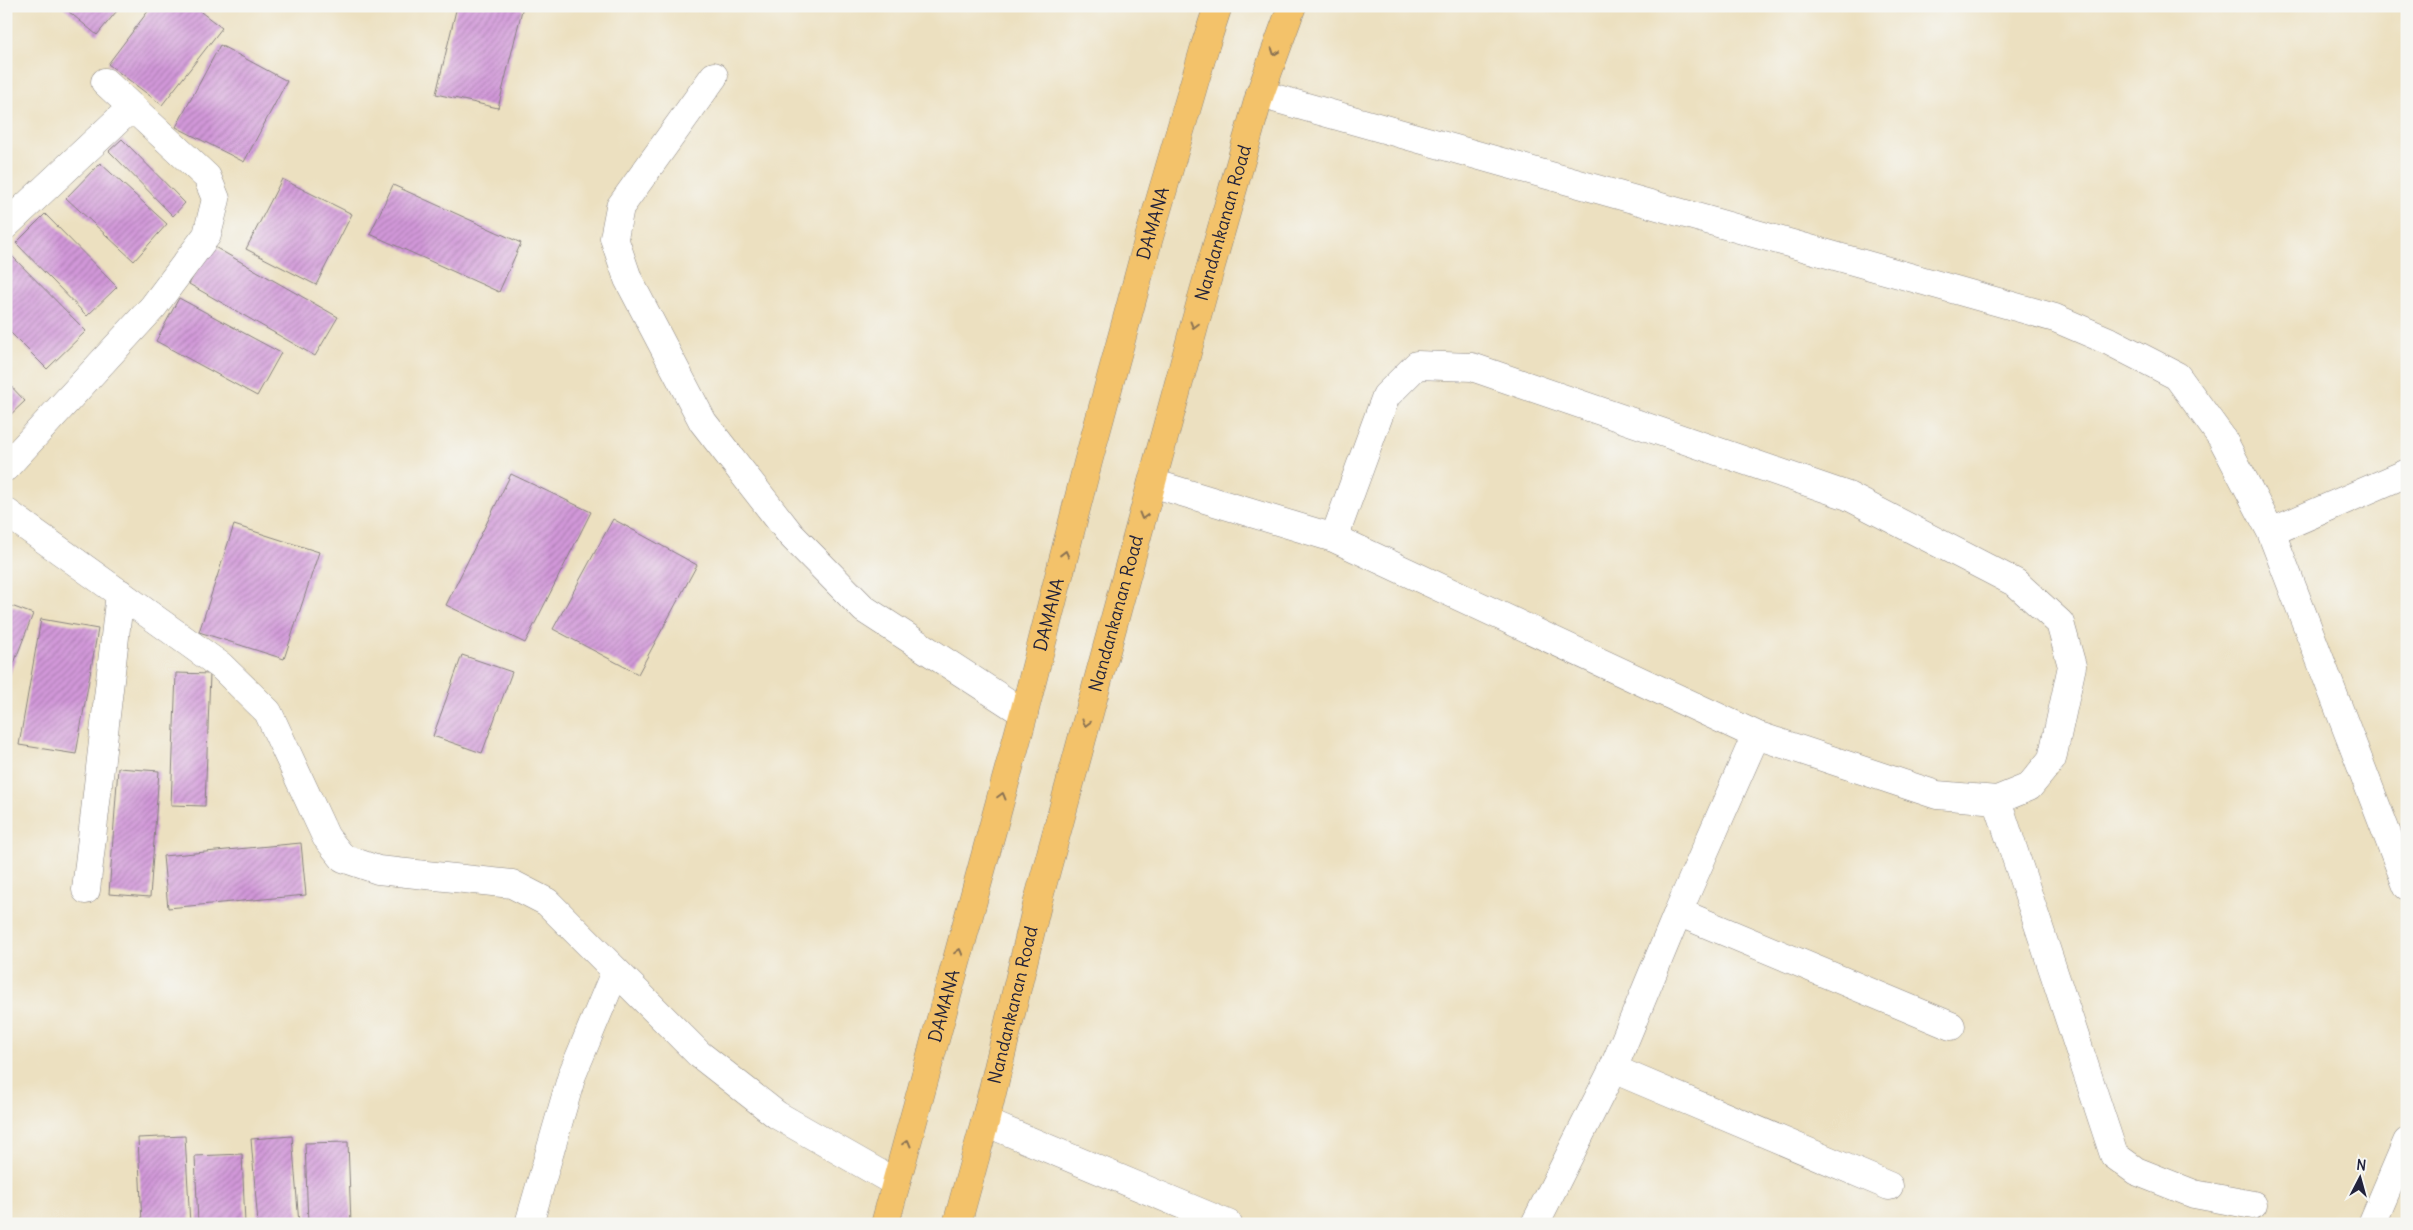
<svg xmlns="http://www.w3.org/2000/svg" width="2413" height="1230" font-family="Delius,sans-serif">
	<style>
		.building { fill: url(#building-hatch) }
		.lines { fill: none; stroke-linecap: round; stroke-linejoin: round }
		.minor-casing { stroke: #87817e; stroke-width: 29 }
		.major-casing { stroke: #87817e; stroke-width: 29 }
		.minor { stroke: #fff; stroke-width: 28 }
		.major { stroke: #f3c26a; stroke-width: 28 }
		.oneway { stroke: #8a7252 }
		.labels { text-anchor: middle; stroke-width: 4; stroke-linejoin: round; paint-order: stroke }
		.street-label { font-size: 18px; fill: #22223b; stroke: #f6f6f2 }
	</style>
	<defs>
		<pattern id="building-hatch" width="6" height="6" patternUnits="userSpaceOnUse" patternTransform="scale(1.25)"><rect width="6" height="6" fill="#d298d9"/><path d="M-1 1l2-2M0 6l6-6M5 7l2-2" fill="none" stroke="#aa7cb1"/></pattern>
	</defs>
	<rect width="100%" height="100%" fill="#f6f6f2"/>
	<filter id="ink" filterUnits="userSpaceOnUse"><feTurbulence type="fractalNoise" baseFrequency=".02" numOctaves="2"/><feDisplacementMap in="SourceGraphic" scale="10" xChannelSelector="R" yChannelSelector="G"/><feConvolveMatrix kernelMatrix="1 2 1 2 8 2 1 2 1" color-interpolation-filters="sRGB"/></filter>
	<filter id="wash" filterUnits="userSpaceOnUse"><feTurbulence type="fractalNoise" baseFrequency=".0096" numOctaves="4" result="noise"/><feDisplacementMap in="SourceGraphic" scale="20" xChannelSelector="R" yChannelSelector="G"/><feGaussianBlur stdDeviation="1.12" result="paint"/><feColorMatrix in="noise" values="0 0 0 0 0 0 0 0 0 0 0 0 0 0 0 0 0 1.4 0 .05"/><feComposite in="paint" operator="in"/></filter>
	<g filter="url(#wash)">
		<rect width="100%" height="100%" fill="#ece0c0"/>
		<g id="blocks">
			<path class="building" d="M62,6H121L97,35Z
				M152,6H193L222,28L162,105L108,64Z
				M457,6H523L498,108L436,94Z
				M220,45L287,81L244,162L176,127Z
				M122,139L185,203L173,216L109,151Z
				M100,163L167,224L134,261L66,198Z
				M282,179L352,214L316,285L246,249Z
				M393,185L521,243L499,292L370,234Z
				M45,214L117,287L87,316L16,243Z
				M211,245L338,317L315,356L189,284Z
				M6,250L86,331L47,369L6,328Z
				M179,298L281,353L257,396L156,341Z
				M6,381L25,401L6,419Z
				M511,474L591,512L525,643L446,605Z
				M613,519L697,565L638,674L553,629Z
				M234,525L319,552L284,659L199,632Z
				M6,604L33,614L6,684Z
				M41,619L98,629L76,754L19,745Z
				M462,655L512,672L482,753L433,736Z
				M176,673L210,674L205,806L171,805Z
				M118,768L159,771L150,897L109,894Z
				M301,843L306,895L168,908L163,856Z
				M185,1136L190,1224H142L138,1138Z
				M292,1136L299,1224H258L251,1139Z
				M348,1142L351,1224H308L305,1143Z
				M242,1154L245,1224H198L195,1156Z"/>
		</g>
	</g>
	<g filter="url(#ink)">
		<use href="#blocks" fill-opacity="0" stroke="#87817e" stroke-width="1"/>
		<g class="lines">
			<g class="minor-casing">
				<path id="minor" d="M714,76L620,207L614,238L628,279L703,422L791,535L864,609L1024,713
					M1260,94L2055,318L2111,342L2177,376L2222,438L2271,532L2407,886
					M6,225L132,107
					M6,467L153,307L207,235L216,199L207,177L105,82
					M1152,483L1334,538L1756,735L1937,795L1997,800L2029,787L2052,759L2072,666L2060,623L2016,583L1848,496L1472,367L1417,365L1386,396L1334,538
					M6,512L221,666L268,712L326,837L343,858L378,870L512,884L547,902L699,1054L777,1115L896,1183
					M2271,532L2407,473
					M1997,800L2114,1155L2136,1171L2194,1194L2253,1205
					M86,890L120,593
					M1678,912L1951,1026
					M1613,1069L1889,1186
					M985,1122L1228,1224
					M529,1224L572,1075L615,972
					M1535,1224L1613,1069L1678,912L1756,735
					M2372,1224L2407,1142"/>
			</g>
			<g class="major-casing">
				<g id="major">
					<path id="s1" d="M885,1224L1024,713L1088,462L1148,241L1205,46L1218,6"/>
					<path id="s2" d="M957,1224L985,1122L1038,901L1203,294L1260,94L1292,6"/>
				</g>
			</g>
			<use href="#minor" class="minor"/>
			<use href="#major" class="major"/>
		</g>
		<defs><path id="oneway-chevron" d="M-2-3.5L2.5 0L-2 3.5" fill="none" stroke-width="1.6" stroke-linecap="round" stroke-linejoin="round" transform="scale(1.25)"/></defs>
		<g class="oneway">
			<use href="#oneway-chevron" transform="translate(1275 52) rotate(110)"/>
			<use href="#oneway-chevron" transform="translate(1194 325) rotate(105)"/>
			<use href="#oneway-chevron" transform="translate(1143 516) rotate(105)"/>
			<use href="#oneway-chevron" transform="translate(1065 554) rotate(-76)"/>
			<use href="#oneway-chevron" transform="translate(1086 723) rotate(105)"/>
			<use href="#oneway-chevron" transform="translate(1002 796) rotate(-75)"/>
			<use href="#oneway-chevron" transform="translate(959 952) rotate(-75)"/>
			<use href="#oneway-chevron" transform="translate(907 1143) rotate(-75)"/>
		</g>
	</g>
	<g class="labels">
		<g class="street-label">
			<text dy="6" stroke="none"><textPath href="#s2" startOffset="1036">Nandankanan Road</textPath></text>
			<text dy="6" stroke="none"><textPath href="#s1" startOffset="1036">DAMANA</textPath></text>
			<text dy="6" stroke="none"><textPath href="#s2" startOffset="631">Nandankanan Road</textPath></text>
			<text dy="6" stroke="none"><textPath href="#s1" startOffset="631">DAMANA</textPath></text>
			<text dy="6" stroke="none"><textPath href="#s2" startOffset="226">Nandankanan Road</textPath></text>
			<text dy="6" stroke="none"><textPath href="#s1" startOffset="226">DAMANA</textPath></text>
		</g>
	</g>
	<rect width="2413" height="1230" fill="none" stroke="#f6f6f2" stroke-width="25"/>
	<g transform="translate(2360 1178) rotate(6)" stroke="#f6f6f2" stroke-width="4" paint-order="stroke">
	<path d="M0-4L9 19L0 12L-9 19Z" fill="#22223b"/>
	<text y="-8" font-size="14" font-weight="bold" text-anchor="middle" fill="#22223b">N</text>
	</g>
</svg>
